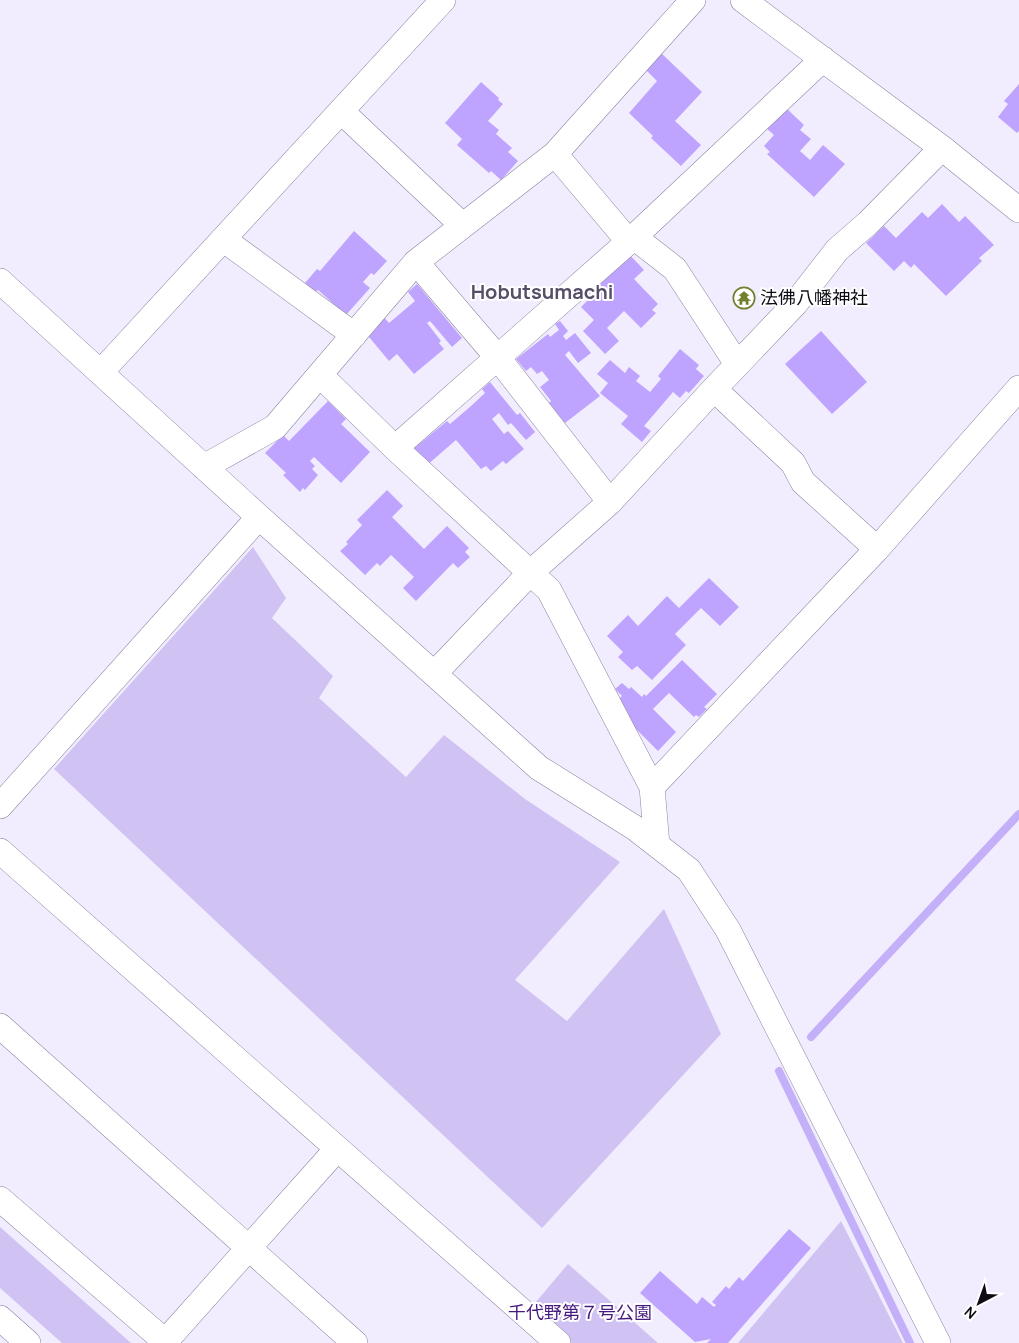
<svg xmlns="http://www.w3.org/2000/svg" width="1019" height="1343" font-family="Manrope,'Noto Sans JP',sans-serif">
	<style>
		.green { fill: #d0c3f3 }
		.lines { fill: none; stroke-linecap: round; stroke-linejoin: round }
		.stream { stroke: #c4b0f8; stroke-width: 8 }
		.building { fill: #bfa4ff }
		.minor-casing { stroke: #8b849f; stroke-width: 26 }
		.minor { stroke: #fff; stroke-width: 25 }
		.labels { text-anchor: middle; stroke-width: 4; stroke-linejoin: round; paint-order: stroke }
		.poi-label { font-size: 18px; fill: #0e0b15; stroke: #fff; text-anchor: start }
		.park-label { font-size: 18px; fill: #461981; stroke: #fff }
		.quarter-label { font-size: 20px; font-weight: bold; fill: #554e66; stroke: #fff }
	</style>
	<rect width="100%" height="100%" fill="#f1edfe"/>
	<path class="green" d="M253,547L286,598L272,618L333,676L319,698L406,777L444,735L525,799L620,862L515,980L567,1021L664,909L721,1034L542,1228L54,769Z
		M841,1221L903,1343H738Z
		M0,1227L131,1343H62L0,1288Z
		M568,1264L658,1343H569L530,1309Z"/>
	<g class="lines">
		<path class="stream" d="M811,1037L1019,814
			M779,1071L910,1343"/>
	</g>
	<path class="building" d="M660,52L702,92L675,121L701,145L681,166L651,138L653,136L629,113L657,81L645,69Z
		M481,82L499,98L498,100L503,104L488,121L499,130L496,134L512,148L508,152L518,161L501,180L491,171L489,173L457,145L462,139L445,123Z
		M1019,84V131L1017,133L998,117L1008,104L1004,101Z
		M784,106L804,125L800,130L811,139L800,151L810,160L823,145L845,164L814,197L767,154L770,152L764,146L774,135L765,127Z
		M942,204L959,222L965,216L994,245L979,258L982,261L946,296L914,264L911,268L904,261L894,271L866,243L884,226L896,238L922,212L928,218Z
		M354,231L387,261L374,275L371,273L363,282L370,288L346,315L318,290L315,292L305,283L317,269L320,271Z
		M627,252L644,270L634,279L658,304L652,310L656,313L641,328L624,311L607,328L619,341L605,354L583,331L594,320L581,307L601,287L596,281Z
		M417,284L462,338L452,347L430,321L427,323L441,341L439,343L444,349L414,374L397,354L389,361L364,331L382,315L389,323L415,301L408,292Z
		M560,321L568,331L563,336L566,340L575,333L591,353L578,363L569,351L565,355L600,396L565,423L549,403L551,401L540,387L549,380L542,371L537,374L531,367L526,371L516,359L548,334L550,337L559,330L555,324Z
		M821,331L867,382L832,414L785,364Z
		M680,349L699,365L696,369L704,376L689,393L686,391L680,398L673,392L644,426L651,431L642,442L621,424L628,416L600,393L608,383L597,374L610,360L625,373L629,367L640,376L636,381L650,392L661,379L658,376Z
		M490,382L517,415L520,413L535,432L526,440L511,423L508,425L499,413L492,419L504,434L508,431L524,449L506,464L503,461L491,471L486,466L481,469L456,440L426,466L412,450L447,421L450,424L471,406L485,393L482,389Z
		M328,401L346,419L341,424L370,452L341,483L314,457L310,461L315,466L312,469L318,475L305,490L303,488L300,492L283,475L286,473L265,453L283,435L289,441Z
		M387,490L403,506L392,517L424,549L447,526L469,548L465,552L470,557L458,568L453,563L416,601L403,588L414,577L391,555L380,566L377,563L365,575L340,551L348,544L346,542L362,525L357,520Z
		M709,578L739,607L720,626L701,608L675,634L686,645L652,680L637,666L632,670L618,657L623,652L607,636L628,615L638,626L667,596L679,608Z
		M682,660L717,694L704,707L707,709L699,717L696,715L694,717L669,693L653,709L676,732L658,751L625,718L629,714L615,702L622,696L615,689L622,683L629,689L631,687L642,697L644,694L646,696Z
		M789,1229L811,1248L728,1343H707L711,1339L695,1342L640,1293L660,1271L697,1304L702,1297L714,1307L716,1305L712,1302L726,1286L729,1289L739,1277L743,1281Z"/>
	<g class="lines">
		<g class="minor-casing">
			<path id="minor" d="M743,0L942,148L1019,210
				M341,111L462,225
				M555,154L629,242
				M634,237L675,269L737,364
				M223,239L354,335
				M416,262L498,358L610,502
				M0,281L259,517L539,768L635,828L689,870L728,930L938,1343
				M101,372L443,0
				M320,375L395,448L549,590L652,787L657,845
				M714,389L793,463L803,482L877,549
				M395,448L634,237L823,59
				M204,467L275,427L416,262L555,154L693,0
				M434,674L530,573L610,502L714,389L795,304L837,250L868,223L942,148
				M652,787L877,549L1019,388
				M0,806L259,517
				M0,851L558,1343
				M0,1026L355,1343
				M0,1199L167,1343
				M0,1318L28,1343
				M164,1343L337,1149"/>
		</g>
		<use href="#minor" class="minor"/>
	</g>
	<defs>
		<g id="temple-ring" transform="scale(1.125)"><circle r="9.5" fill="#fff" stroke="#737f2c" stroke-width="1.5"/><path d="M0-6L5-2H3V0L6.5 2.5H4V6H1.5V3h-3V6H-4V2.5H-6.5L-3 0V-2H-5Z" fill="#737f2c"/></g>
	</defs>
	<g fill-rule="evenodd">
		<use href="#temple-ring" x="744" y="298"/>
	</g>
	<g class="labels">
		<g class="poi-label">
			<text x="760" y="304">法佛八幡神社</text>
		</g>
		<g class="park-label">
			<text x="580" y="1319">千代野第７号公園</text>
		</g>
		<g class="quarter-label">
			<text x="542" y="299">Hobutsumachi</text>
		</g>
	</g>
	<g transform="translate(979 1303) rotate(221)" stroke="#ffffff" stroke-width="4" paint-order="stroke">
	<path d="M0-4L9 19L0 12L-9 19Z" fill="#0e0b15"/>
	<text y="-8" font-size="14" font-weight="bold" text-anchor="middle" fill="#0e0b15">N</text>
	</g>
</svg>
